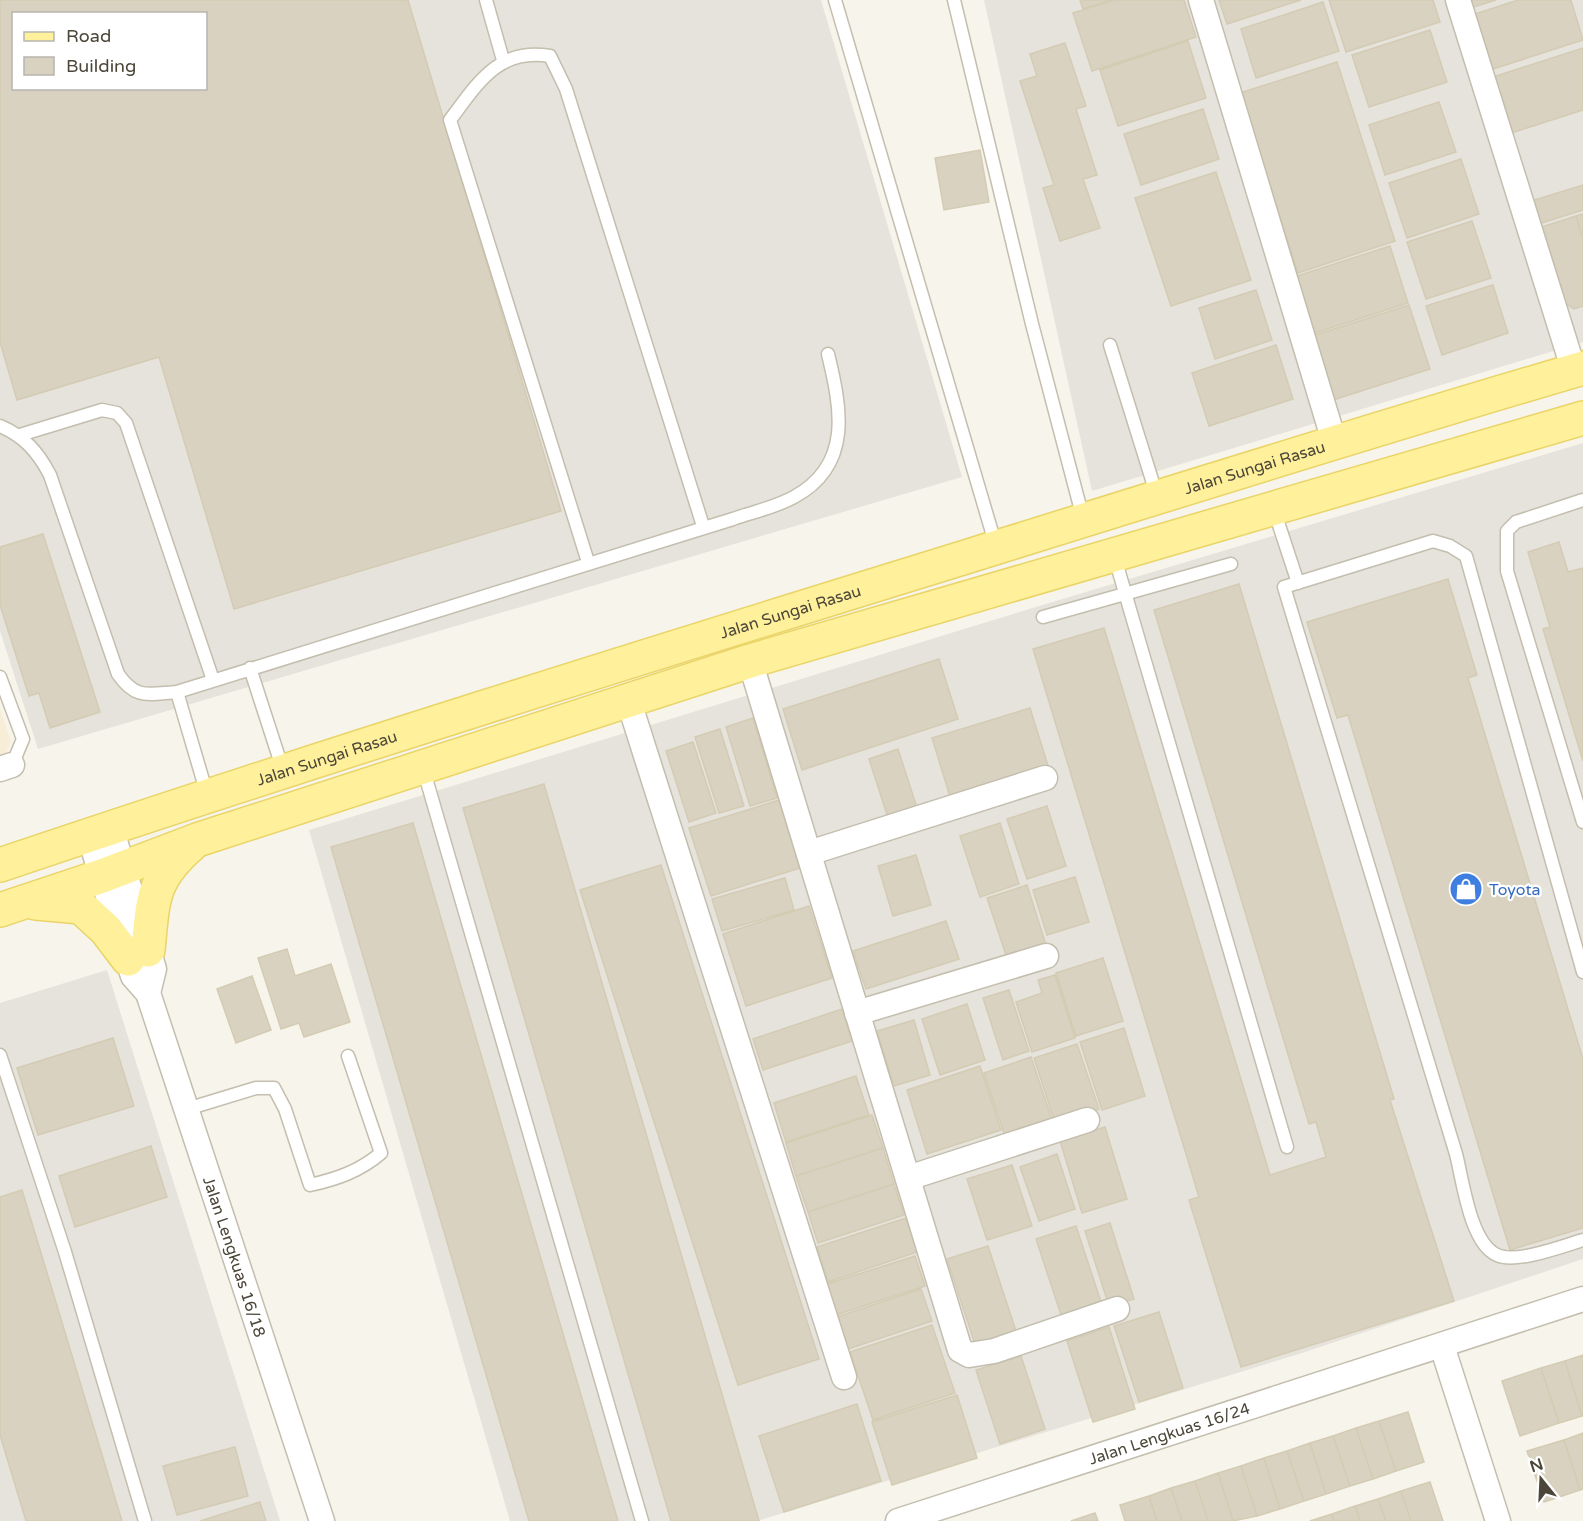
<svg xmlns="http://www.w3.org/2000/svg" width="1583" height="1521" font-family="'Varela Round',sans-serif">
	<style>
		.commercial { fill: #f8eed7 }
		.industrial { fill: #e6e3dd; fill-rule: evenodd }
		.building { fill: #d9d2c0; stroke: #d4cbb3; stroke-width: 1.5; fill-rule: evenodd }
		.lines { fill: none; stroke-linecap: round; stroke-linejoin: round }
		.lane-casing { stroke: #c3bead; stroke-width: 15 }
		.street-casing { stroke: #c3bead; stroke-width: 27 }
		.primary-casing { stroke: #ead466; stroke-width: 36 }
		.lane { stroke: #fff; stroke-width: 12 }
		.street { stroke: #fff; stroke-width: 24 }
		.primary { stroke: #fff09c; stroke-width: 33 }
		.labels { text-anchor: middle; stroke-width: 4.5; stroke-linejoin: round; paint-order: stroke }
		.street-label { font-size: 16px; fill: #4b4638; stroke: #fff }
		.shop-label { font-size: 16px; fill: #366cbe; stroke: #fff; text-anchor: start }
	</style>
	<rect width="100%" height="100%" fill="#f6f4eb"/>
	<path class="commercial" d="M0,709L11,741L6,754L0,756Z"/>
	<path class="industrial" d="M0,0H821L962,477L38,749L0,631ZM14,14H206V88H14Z
		M984,0H1583V342L1092,491Z
		M1583,443V1259L1302,1353L757,1521H510L309,830L1029,609Z
		M107,970L280,1521H0V1003Z"/>
	<path class="building" d="M0,0H408L561,511L234,609L159,357L17,400L0,342ZM14,14H206V88H14Z
		M1080,0H1111L1083,9Z
		M1114,0H1184L1196,37L1092,71L1073,13Z
		M1219,0H1301L1227,24Z
		M1329,0H1433L1440,22L1346,52Z
		M1465,0H1496L1467,9Z
		M1518,0H1571L1583,40L1490,70L1472,15Z
		M1323,2L1339,51L1256,78L1241,29Z
		M1430,30L1447,82L1369,107L1352,55Z
		M1188,41L1206,98L1118,126L1100,70Z
		M1065,43L1086,106L1076,109L1097,175L1083,179L1100,228L1060,241L1043,188L1054,185L1020,81L1037,76L1030,54Z
		M1583,48V110L1508,134L1490,78Z
		M1337,62L1395,241L1298,273L1240,93Z
		M1439,102L1456,152L1385,175L1369,125Z
		M1203,109L1219,159L1141,185L1124,134Z
		M980,150L989,202L944,210L935,158Z
		M1461,159L1479,214L1407,238L1389,183Z
		M1216,172L1251,280L1171,306L1135,198Z
		M1583,185V210L1535,225L1528,202Z
		M1583,214V239L1576,216Z
		M1576,216L1583,239V306L1574,309L1561,301L1539,228Z
		M1472,221L1491,278L1426,299L1407,242Z
		M1390,246L1408,303L1315,333L1297,276Z
		M1493,285L1508,333L1442,355L1426,306Z
		M1256,290L1272,340L1215,359L1199,308Z
		M1409,305L1430,369L1333,400L1312,336Z
		M1276,345L1293,399L1209,426L1192,373Z
		M43,534L100,712L50,728L39,693L29,696L0,605V547Z
		M1559,542L1568,572L1583,568V761L1543,629L1550,627L1528,552Z
		M1448,579L1477,675L1468,678L1583,1059V1228L1510,1250L1348,715L1337,718L1307,622Z
		M1239,584L1394,1099L1390,1100L1454,1301L1241,1367L1189,1200L1199,1197L1033,649L1104,628L1270,1175L1326,1157L1316,1122L1309,1124L1154,610Z
		M939,659L958,719L802,770L783,709Z
		M1030,708L1050,772L952,803L932,738Z
		M753,718L777,798L750,806L726,727Z
		M720,729L744,806L719,813L695,737Z
		M693,742L716,813L689,822L666,751Z
		M898,749L919,814L890,824L869,759Z
		M544,784L759,1521H671L463,808Z
		M779,800L800,868L711,896L689,828Z
		M1047,806L1066,866L1027,879L1007,819Z
		M413,823L618,1521H529L331,847Z
		M1000,823L1019,884L980,897L960,836Z
		M916,855L931,905L893,916L878,866Z
		M661,865L819,1359L738,1385L580,890Z
		M1075,877L1089,922L1047,935L1033,890Z
		M785,878L794,910L722,931L712,899Z
		M1027,885L1046,945L1007,958L987,898Z
		M809,906L832,978L746,1006L723,934Z
		M946,921L959,959L866,989L853,951Z
		M287,949L295,976L331,964L350,1022L304,1037L299,1023L281,1029L258,958Z
		M1103,958L1123,1021L1076,1036L1056,973Z
		M1055,975L1075,1038L1032,1052L1016,1002L1042,993L1038,980Z
		M252,976L271,1030L236,1043L217,989Z
		M1009,990L1029,1051L1003,1060L983,998Z
		M967,1004L985,1060L940,1075L922,1019Z
		M842,1009L852,1041L763,1070L753,1039Z
		M914,1020L930,1075L894,1086L877,1031Z
		M1124,1028L1145,1096L1102,1110L1080,1042Z
		M113,1038L134,1106L38,1135L17,1068Z
		M1077,1044L1099,1109L1055,1123L1034,1058Z
		M1031,1057L1053,1123L1006,1139L984,1073Z
		M980,1066L1001,1130L927,1154L907,1090Z
		M856,1076L869,1115L786,1142L774,1103Z
		M872,1115L883,1148L796,1176L786,1143Z
		M1105,1127L1127,1199L1082,1213L1060,1141Z
		M151,1146L167,1197L75,1227L59,1176Z
		M883,1148L894,1184L808,1212L796,1176Z
		M1057,1154L1075,1209L1039,1221L1020,1167Z
		M1012,1165L1032,1226L987,1240L967,1179Z
		M894,1184L904,1215L818,1243L808,1212Z
		M22,1190L122,1521H26L0,1435V1197Z
		M906,1218L917,1252L828,1282L817,1247Z
		M1110,1223L1134,1299L1109,1306L1085,1231Z
		M1076,1226L1103,1308L1063,1321L1036,1239Z
		M988,1246L1016,1331L975,1344L947,1259Z
		M915,1256L925,1286L836,1315L827,1284Z
		M921,1289L932,1321L848,1349L837,1317Z
		M1159,1312L1183,1388L1139,1402L1114,1326Z
		M932,1325L955,1393L873,1420L850,1352Z
		M1109,1327L1135,1409L1093,1422L1067,1341Z
		M1583,1355V1416H1582L1565,1361Z
		M1021,1356L1045,1429L1000,1444L976,1370Z
		M1565,1361L1582,1416L1559,1423L1541,1368Z
		M1541,1368L1559,1423L1520,1436L1502,1381Z
		M957,1395L977,1458L892,1485L872,1422Z
		M857,1404L881,1481L784,1512L759,1436Z
		M1408,1412L1424,1462L1396,1471L1379,1421Z
		M1379,1421L1396,1471L1373,1479L1356,1428Z
		M1356,1428L1373,1479L1350,1486L1333,1436Z
		M1583,1433V1489L1580,1490L1564,1440Z
		M1333,1436L1350,1486L1326,1494L1310,1443Z
		M1564,1440L1580,1490L1544,1502L1527,1451Z
		M1310,1443L1326,1494L1304,1501L1287,1451Z
		M235,1447L248,1496L177,1515L163,1466Z
		M1287,1451L1304,1501L1280,1509L1264,1458Z
		M1264,1458L1280,1509L1257,1516L1241,1466Z
		M1241,1466L1257,1516L1233,1521L1218,1473Z
		M1218,1473L1233,1521H1208L1195,1481Z
		M1195,1481L1208,1521H1182L1171,1488Z
		M1430,1482L1443,1521H1411L1401,1491Z
		M1171,1488L1182,1521H1157L1149,1496Z
		M1401,1491L1411,1521H1386L1378,1499Z
		M1149,1496L1157,1521H1125L1120,1505Z
		M1378,1499L1386,1521H1360L1355,1506Z
		M260,1502L266,1521H200Z
		M1355,1506L1360,1521H1334L1332,1514Z
		M1095,1513L1098,1521H1071Z
		M1332,1514L1334,1521H1310Z"/>
	<g class="lines">
		<g class="lane-casing">
			<path id="lane" d="M486,0L503,60
				M835,0L996,546
				M954,0L1032,324L1083,518
				M1110,345L1157,496
				M0,426C24,436 38,452 50,475L118,674C136,700 148,694 177,692L733,519C753,512 776,507 794,497C853,465 841,408 828,354
				M20,435L102,410L117,413L126,423L213,680
				M1583,500L1516,522L1507,531V571L1583,822
				M1274,510L1298,583
				M1114,555L1287,1147
				M588,562L450,120C478,83 499,47 550,56L566,89L703,526
				M1043,617L1231,564
				M250,668L283,770
				M0,677L23,739L12,765
				M177,692L207,794
				M423,768L642,1521
				M1583,972L1466,556L1450,546L1433,541L1284,587L1456,1154C1463,1181 1470,1243 1497,1255C1516,1264 1563,1246 1583,1240
				M0,1055L65,1252L145,1521
				M187,1109L256,1088H274L285,1109L310,1185C337,1179 360,1171 381,1153L348,1056"/>
		</g>
		<g class="street-casing">
			<g id="street">
				<path d="M1201,0L1334,441"/>
				<path d="M1458,0L1574,371"/>
				<path d="M750,661L960,1350L969,1355L994,1351L1117,1309"/>
				<path d="M628,699L844,1377"/>
				<path d="M0,769L12,765"/>
				<path d="M111,828L154,969L148,993"/>
				<path id="s1" d="M89,835L133,976L148,993L322,1521"/>
				<path d="M809,853L1045,778"/>
				<path d="M857,1013L1046,956"/>
				<path d="M908,1178L1087,1120"/>
				<path d="M1442,1346L1498,1521"/>
				<path id="s2" d="M898,1521L1583,1299"/>
			</g>
		</g>
		<g class="primary-casing">
			<g id="primary">
				<path id="s3" d="M0,865C321,757 645,656 969,556C1174,492 1378,428 1583,368"/>
				<path d="M36,903L81,907L106,930L128,959"/>
				<path d="M0,910L102,876L197,840L750,661L1583,418"/>
				<path d="M148,950C153,900 151,880 191,845"/>
			</g>
		</g>
		<use href="#lane" class="lane"/>
		<use href="#street" class="street"/>
		<use href="#primary" class="primary"/>
	</g>
	<defs>
		<g id="shop-disc" transform="scale(1.725)"><circle r="9.5" fill="#3f7fe0" stroke="#fff"/><path d="M-5-2.5h2.3a2.7 3.5 0 0 1 5.4 0H5L5.5 6h-11ZM-1.5-2.5h3a1.5 2.3 0 0 0-3 0Z" fill="#fff"/></g>
	</defs>
	<g fill-rule="evenodd">
		<use href="#shop-disc" x="1466" y="889"/>
	</g>
	<g class="labels">
		<g class="street-label">
			<text dy="6" stroke="none"><textPath href="#s3" startOffset="1316">Jalan Sungai Rasau</textPath></text>
			<text dy="6" stroke="none"><textPath href="#s3" startOffset="830">Jalan Sungai Rasau</textPath></text>
			<text dy="6" stroke="none"><textPath href="#s3" startOffset="344">Jalan Sungai Rasau</textPath></text>
			<text dy="6" stroke="none"><textPath href="#s1" startOffset="448">Jalan Lengkuas 16/18</textPath></text>
			<text dy="6" stroke="none"><textPath href="#s2" startOffset="285">Jalan Lengkuas 16/24</textPath></text>
		</g>
		<g class="shop-label">
			<text x="1489" y="895">Toyota</text>
		</g>
	</g>
	<rect x="12" y="12" width="195" height="78" fill="#ffffff" stroke="#b7b5af" stroke-width="1.5"/>
	<rect x="24" y="32" width="30" height="9" fill="#fff09c" stroke="#b7b5af" stroke-width="1.5"/>
	<text x="66" y="42" font-size="18" fill="#4b4638">Road</text>
	<rect x="24" y="57" width="30" height="18" fill="#d9d2c0" stroke="#b7b5af" stroke-width="1.5"/>
	<text x="66" y="72" font-size="18" fill="#4b4638">Building</text>
	<g transform="translate(1541 1479) rotate(342)" stroke="#ffffff" stroke-width="4.5" paint-order="stroke">
	<path d="M0-4.5L10 22L0 15L-10 22Z" fill="#4b4638"/>
	<text y="-9" font-size="16" font-weight="bold" text-anchor="middle" fill="#4b4638">N</text>
	</g>
</svg>
